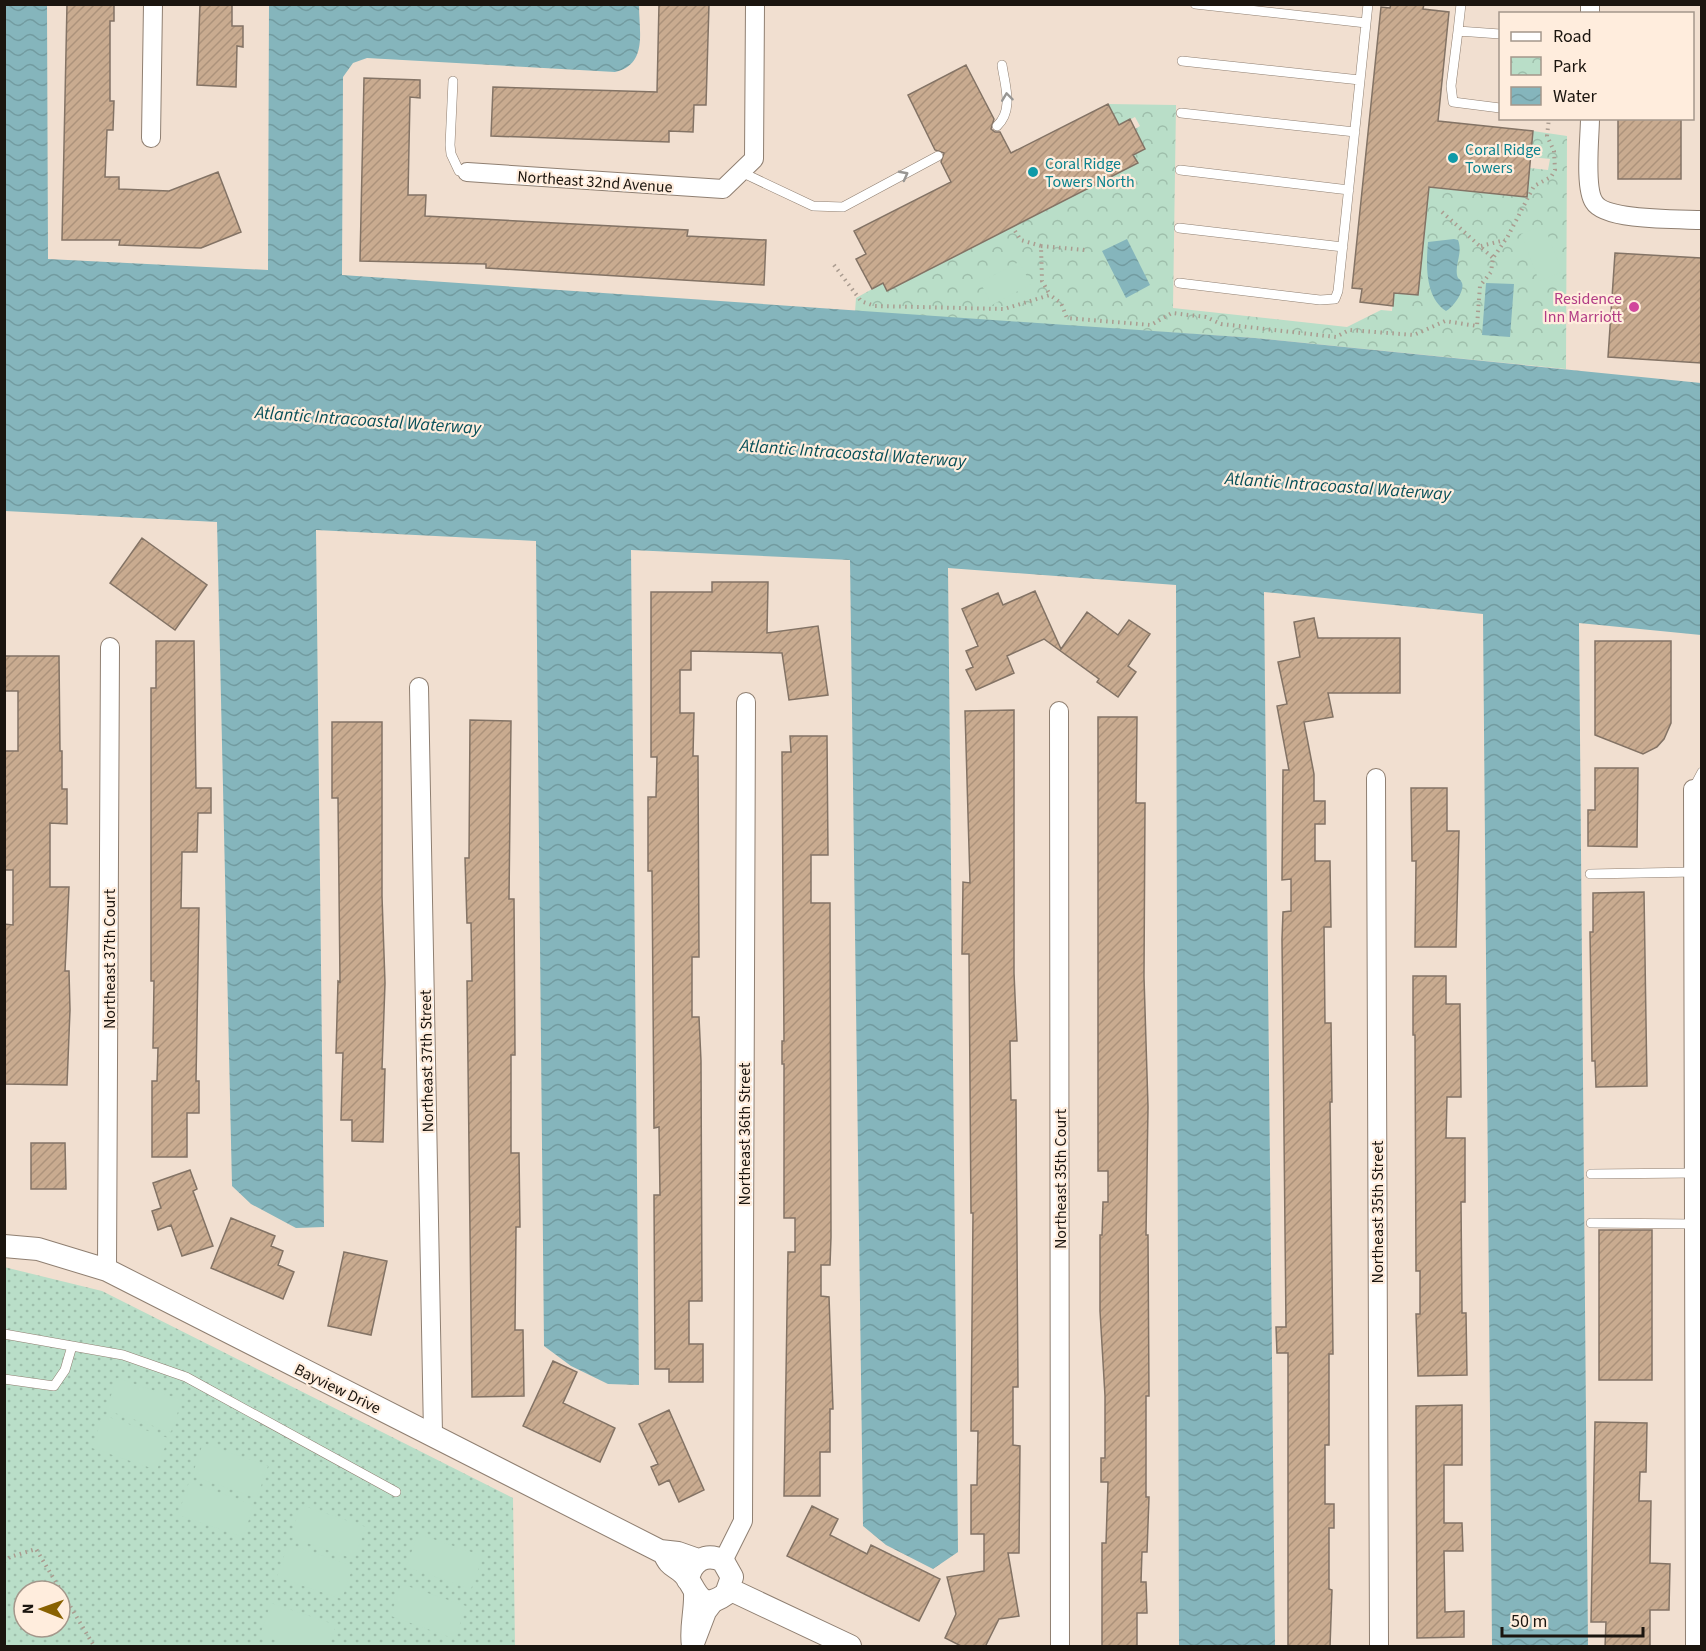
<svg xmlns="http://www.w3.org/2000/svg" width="1706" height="1651" font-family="'Source Sans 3',sans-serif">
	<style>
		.grass { fill: url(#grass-dots); fill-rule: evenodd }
		.park { fill: url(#park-crowns) }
		.garden { fill: #b9dec8 }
		.water { fill: url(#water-waves) }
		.building { fill: url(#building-hatch); stroke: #837365; stroke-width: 1.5 }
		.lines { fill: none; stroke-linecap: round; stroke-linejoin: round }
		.service-casing { stroke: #8f7f71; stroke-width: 10 }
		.minor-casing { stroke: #8f7f71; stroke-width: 20 }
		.tertiary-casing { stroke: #8f7f71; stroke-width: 24 }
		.path { stroke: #aa9c90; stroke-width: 4; stroke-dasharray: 1.5 4.5; stroke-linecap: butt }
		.service { stroke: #fff; stroke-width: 9 }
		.minor { stroke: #fff; stroke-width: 18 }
		.tertiary { stroke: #fff; stroke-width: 22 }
		.oneway { stroke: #989693 }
		.culture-dot { fill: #0f9aa8; stroke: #ffeddd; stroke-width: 2 }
		.hotel-dot { fill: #d1479c; stroke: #ffeddd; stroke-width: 2 }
		.labels { text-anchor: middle; stroke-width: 4.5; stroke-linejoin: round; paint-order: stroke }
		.culture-label { font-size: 16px; fill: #0d838f; stroke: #ffeddd; text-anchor: start }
		.street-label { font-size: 16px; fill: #1b150f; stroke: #ffeddd }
		.hotel-label { font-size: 16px; fill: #b23c85; stroke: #ffeddd; text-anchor: end }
		.water-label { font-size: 18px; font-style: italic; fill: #085059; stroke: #ffeddd }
	</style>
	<defs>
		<pattern id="grass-dots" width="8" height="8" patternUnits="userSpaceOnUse" patternTransform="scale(1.5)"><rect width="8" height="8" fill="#b9dec8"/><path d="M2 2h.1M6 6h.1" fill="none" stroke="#9ebeab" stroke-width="1.8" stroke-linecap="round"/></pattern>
		<pattern id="park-crowns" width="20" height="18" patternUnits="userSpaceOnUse" patternTransform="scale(1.5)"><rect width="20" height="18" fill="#b9dec8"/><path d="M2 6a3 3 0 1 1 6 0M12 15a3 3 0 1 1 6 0" fill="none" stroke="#9ebeab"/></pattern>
		<pattern id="water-waves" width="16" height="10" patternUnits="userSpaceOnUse" patternTransform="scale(1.5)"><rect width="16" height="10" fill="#85b5bc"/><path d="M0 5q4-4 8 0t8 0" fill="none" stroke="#729ba0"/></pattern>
		<pattern id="building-hatch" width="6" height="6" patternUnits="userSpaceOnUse" patternTransform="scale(1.5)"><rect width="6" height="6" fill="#c9ab90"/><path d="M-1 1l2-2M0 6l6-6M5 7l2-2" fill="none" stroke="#ac927b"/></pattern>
	</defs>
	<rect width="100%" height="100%" fill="#f1dfd0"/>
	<path class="grass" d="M4,1267L102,1291L513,1498L515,1646H5ZM24,1591H60V1627H24Z"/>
	<path class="park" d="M1108,104L1176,105L1173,308L1347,327L1381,310L1392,311L1394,293L1429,187L1527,197L1530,168L1548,170L1550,159L1531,157L1533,131L1567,136L1566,369L1255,338L855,312L856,298L883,283L1137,162L1133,155L1145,148L1135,129L1140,126L1135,117L1119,125Z"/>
	<path class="garden" d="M1544,225L1562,272L1539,281L1521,234Z
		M1019,262L1031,284L992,305L980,282Z
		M117,1378L182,1400L171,1432L106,1410Z
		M103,1415L168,1438L157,1470L92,1448Z
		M203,1443L268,1466L257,1498L192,1476Z
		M189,1482L254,1505L243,1537L178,1515Z
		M301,1505L366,1527L354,1559L290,1537Z
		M418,1534L483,1556L471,1589L406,1567Z
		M288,1544L353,1566L342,1599L277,1577Z
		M401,1584L466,1606L455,1639L391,1616Z
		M271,1603L336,1625L329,1646H293L260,1635Z"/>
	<path class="water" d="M4,5H47L48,259L268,270L269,5H639C639,32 648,64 615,72L367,58L353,63L343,77L342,275L1255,338L1701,383V635L1579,623L1588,1646H1492L1483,614L1264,592L1275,1646H1179L1176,585L948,568L958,1552L933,1569L886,1545L863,1526L850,560L631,550L639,1385L608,1384L571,1366L544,1346L536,541L316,530L324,1227L296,1228L251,1204L232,1186L217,522L5,511Z
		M1127,239L1150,285L1126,298L1102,251Z
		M1454,239L1458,240C1463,253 1455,263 1457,275C1458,280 1460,278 1462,283C1465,291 1453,308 1446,311C1425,297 1426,265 1428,242Z
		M1486,283L1514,284L1510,337L1482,335Z"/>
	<path class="building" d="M67,4H114V21H110V101H114L113,130H107L105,177H119V189L169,191L218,172L241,232L201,248L119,245L120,240H62Z
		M200,4H232V26H243V47L237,46L236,87L197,85Z
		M659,4H709L706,105H694L693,132L669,131V142L491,136L493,87L657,92Z
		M1391,4H1424L1423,9L1449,12L1438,121L1533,131L1527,197L1429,187L1418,295L1394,293L1393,306L1360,302L1362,289L1352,288L1381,7L1390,8Z
		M966,65L994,119L991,129L995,132H1000L1011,153L1108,104L1119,125L1130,119L1145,149L1133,155L1138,163L887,291L883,283L872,289L856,259L866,254L854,231L951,182L941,162L944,153L935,150L908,95Z
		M364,78L420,80V98L410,97L408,195H426L425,216L688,230L687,236L766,240L764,285L486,268V264L360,261Z
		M1618,118H1681V179H1618Z
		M1615,253L1701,258V363L1608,357Z
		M142,538L207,585L175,630L110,583Z
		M712,582H768L767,633L818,626L828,695L789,700L782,653L691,651V670H680V713H694L693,756H698L699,957H692V1017H699L701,1061L702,1301H689V1344H703V1382H669V1369H655L654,1195H660L659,1127L654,1128L652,871H648V797H656L657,757H651V592H712Z
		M1035,591L1061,649L1087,612L1118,635L1129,620L1150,634L1128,666L1136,672L1118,697L1097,682L1099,679L1044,639L1007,656L1014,673L976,690L966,670L973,667L966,651L978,646L962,609L998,593L1003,605Z
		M1314,618L1318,638H1400V693H1328L1333,717L1304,722L1314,774V801H1325V824H1315V861H1330L1331,927H1324L1325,1023H1331L1332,1102H1330L1333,1354H1329V1445H1325V1504H1334V1528H1329V1589L1332,1590L1330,1647H1288V1353H1277L1276,1327H1286L1282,939L1283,912L1291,911V879L1282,880L1283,770H1289L1277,706L1287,704L1278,662L1300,657L1294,622Z
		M156,641H194L196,788H211V813H198L197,852H182L181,908H199L196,1081H199V1113H187V1157H152V1081H157L158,1048H153L154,981H151V688H156Z
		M1595,641H1671V723L1664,739L1657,747L1643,754L1595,735Z
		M4,656H59L60,751H62V789H67V824L50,823V887H69L65,971H69L70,1010L67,1085L4,1084V924L13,925V870H4V751H18V691H4Z
		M1014,710V973L1017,1041H1010L1011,1100H1016L1018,1387H1013V1445L1020,1446L1019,1553H1008L1019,1616L999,1619L985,1647H963L945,1638L956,1614L947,1577L984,1571V1534H971V1485H977L978,1431H971L973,1213H971L969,954H962L963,882L970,883L965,711Z
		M1098,717H1137L1136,803H1145L1144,977L1148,1107L1146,1235H1148L1149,1396H1146V1497H1149L1147,1552H1142L1141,1582H1146L1147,1613H1137V1647H1102V1543H1106L1108,1482H1101V1458H1105V1396L1100,1311V1235H1102L1103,1202H1108V1171H1098Z
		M470,720L511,721L509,899H514L515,1055H511V1153H519L520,1227H516L515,1330H523L524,1396L472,1397L467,981H472L471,923H467L465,858H469Z
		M332,722H382V896L385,983L382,1069H385L383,1142L352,1141V1120H341L343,1053H336L338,981L340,982L338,798H332Z
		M790,736H827L828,855H811V903H830L831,1237L830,1265H821V1296L829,1297L833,1409H830V1452H820V1496H784L788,1252H795V1218H784V1064H782V1041H784L782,752H791Z
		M1595,768H1638L1637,847L1588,846V810H1595Z
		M1411,788H1447V831H1459L1456,947H1415L1416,861H1412Z
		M1644,892L1647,1086L1596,1087L1595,1061H1592L1590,932H1593V893Z
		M1413,976H1446V1004H1460L1461,1097H1447L1446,1138H1465V1202H1461L1462,1313H1466L1467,1375L1418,1376L1416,1314H1420V1271H1416L1415,1035H1413Z
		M31,1143H65L66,1189H31Z
		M190,1170L197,1189L193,1191L213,1246L182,1256L171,1225L158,1230L152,1211L161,1208L153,1183Z
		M231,1218L275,1236L271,1246L283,1251L278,1265L294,1272L283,1299L211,1268Z
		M1599,1230H1652V1380H1599Z
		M344,1252L387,1261L371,1335L328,1326Z
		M553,1361L577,1372L563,1403L615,1428L600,1462L523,1426Z
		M1462,1405V1465H1444V1523H1462L1463,1551H1444L1445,1612L1464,1611V1637L1417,1638L1416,1406Z
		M669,1410L704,1490L679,1502L669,1480L659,1485L651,1467L658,1464L639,1424Z
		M1595,1422L1647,1423L1646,1472H1640L1639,1501H1651L1650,1563L1670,1564L1669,1610H1650V1647H1605L1606,1622H1591Z
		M812,1506L838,1519L830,1535L867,1554L871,1545L940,1579L919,1621L787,1556Z"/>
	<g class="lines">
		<g class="service-casing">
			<path id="service" d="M1195,4L1366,23
				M1461,4L1458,31L1500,34
				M1458,31L1451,86L1453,102L1500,108
				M1182,61L1360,80
				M453,81L450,145L451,154L459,171L467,172
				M1181,113L1355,132
				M997,126C1014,110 1005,86 1002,65
				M1180,170L1349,190
				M741,172L813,206L843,207L938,156
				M1179,228L1343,247
				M1179,283L1320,300L1335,299L1338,291L1368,4
				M1693,789L1702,772
				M1590,874L1693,872
				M1591,1174L1694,1173
				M1591,1223L1694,1224
				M4,1334L72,1346
				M4,1379L54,1386L65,1370L72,1346L123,1355L186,1377L396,1492"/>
		</g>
		<g class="minor-casing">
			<path id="minor" d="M1590,14V4
				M1590,118C1590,137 1584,187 1594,202C1605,221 1679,219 1702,220
				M151,138L153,4
				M467,172L723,189L754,159L755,4
				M419,687L433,1434
				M1059,711L1060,1646
				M1376,778L1379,1646
				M1693,789L1695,1646
				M107,1270L110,647
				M723,1561L743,1521L746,702
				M691,1646C688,1628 694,1611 693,1592
				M694,1646L707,1612L716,1600"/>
		</g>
		<g class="tertiary-casing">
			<path id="tertiary" d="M4,1246L38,1249L107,1270L660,1551L678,1553L698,1560
				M664,1553C670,1567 673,1564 683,1573C696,1585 697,1615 726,1594L732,1577L723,1561C706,1552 691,1561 688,1580
				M729,1589L850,1646"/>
		</g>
		<path class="path" d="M1442,212L1493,258
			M1015,231L1021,240L1041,246L1042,281L1050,295
			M1041,246L1085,250
			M1481,246L1505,240
			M834,265L861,301L875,306L1004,309L1050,295L1061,303L1067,318L1151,325L1172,313L1206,317L1221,324L1336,337L1349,330L1414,335L1445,321L1477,326L1480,286L1491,272L1493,258L1508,236L1534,186L1551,177L1555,170L1554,151L1547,136L1549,118
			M4,1562L10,1557L36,1549L94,1646"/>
		<use href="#service" class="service"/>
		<use href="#minor" class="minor"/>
		<use href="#tertiary" class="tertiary"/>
	</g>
	<defs><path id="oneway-chevron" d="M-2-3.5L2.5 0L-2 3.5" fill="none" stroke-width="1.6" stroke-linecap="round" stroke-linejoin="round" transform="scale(1.5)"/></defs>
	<g class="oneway">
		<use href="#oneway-chevron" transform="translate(1007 97) rotate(-97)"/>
		<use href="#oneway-chevron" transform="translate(904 175) rotate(-28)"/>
	</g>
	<g class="culture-dot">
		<circle cx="1453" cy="158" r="6"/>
		<circle cx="1033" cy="172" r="6"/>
	</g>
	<circle class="hotel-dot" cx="1634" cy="307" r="6"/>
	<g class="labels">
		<g class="culture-label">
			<text x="1465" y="155">Coral Ridge<tspan x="1465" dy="18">Towers</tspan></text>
			<text x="1045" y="169">Coral Ridge<tspan x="1045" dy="18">Towers North</tspan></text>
		</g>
		<g class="street-label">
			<text transform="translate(595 181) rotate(4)" y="6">Northeast 32nd Avenue</text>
			<text transform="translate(109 959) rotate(-90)" y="6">Northeast 37th Court</text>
			<text transform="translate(426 1061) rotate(-91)" y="6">Northeast 37th Street</text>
			<text transform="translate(744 1134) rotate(-90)" y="6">Northeast 36th Street</text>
			<text transform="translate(1060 1179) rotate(-90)" y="6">Northeast 35th Court</text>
			<text transform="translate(1377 1212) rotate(-90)" y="6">Northeast 35th Street</text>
			<text transform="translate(338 1388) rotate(26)" y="6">Bayview Drive</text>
		</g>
		<g class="hotel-label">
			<text x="1622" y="304">Residence<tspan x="1622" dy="18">Inn Marriott</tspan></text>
		</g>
		<g class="water-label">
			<text transform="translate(368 420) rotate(4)" y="6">Atlantic Intracoastal Waterway</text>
			<text transform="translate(853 453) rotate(4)" y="6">Atlantic Intracoastal Waterway</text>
			<text transform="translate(1338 486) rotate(4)" y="6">Atlantic Intracoastal Waterway</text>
		</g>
	</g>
	<rect width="1706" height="1651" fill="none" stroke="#1b150f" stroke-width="12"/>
	<rect x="1499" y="12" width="195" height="108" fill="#ffeddd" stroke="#a4978b" stroke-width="1.5"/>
	<rect x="1511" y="32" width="30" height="9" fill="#ffffff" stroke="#a4978b" stroke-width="1.5"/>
	<text x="1553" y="42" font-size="18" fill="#1b150f">Road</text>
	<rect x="1511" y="57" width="30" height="18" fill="url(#park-crowns)" stroke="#a4978b" stroke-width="1.5"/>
	<text x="1553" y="72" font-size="18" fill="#1b150f">Park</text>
	<rect x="1511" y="87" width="30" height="18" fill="url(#water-waves)" stroke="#a4978b" stroke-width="1.5"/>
	<text x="1553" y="102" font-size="18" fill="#1b150f">Water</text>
	<g transform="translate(42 1609) rotate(271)"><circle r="28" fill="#ffeddd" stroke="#a4978b" stroke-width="1.5"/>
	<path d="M0-4.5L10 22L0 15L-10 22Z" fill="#896100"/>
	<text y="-9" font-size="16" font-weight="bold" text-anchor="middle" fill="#1b150f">N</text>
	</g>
	<path d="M1502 1627v9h141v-9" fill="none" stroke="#1b150f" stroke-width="3"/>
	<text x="1511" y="1627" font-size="18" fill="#1b150f" stroke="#ffeddd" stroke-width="4.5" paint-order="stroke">50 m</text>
</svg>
